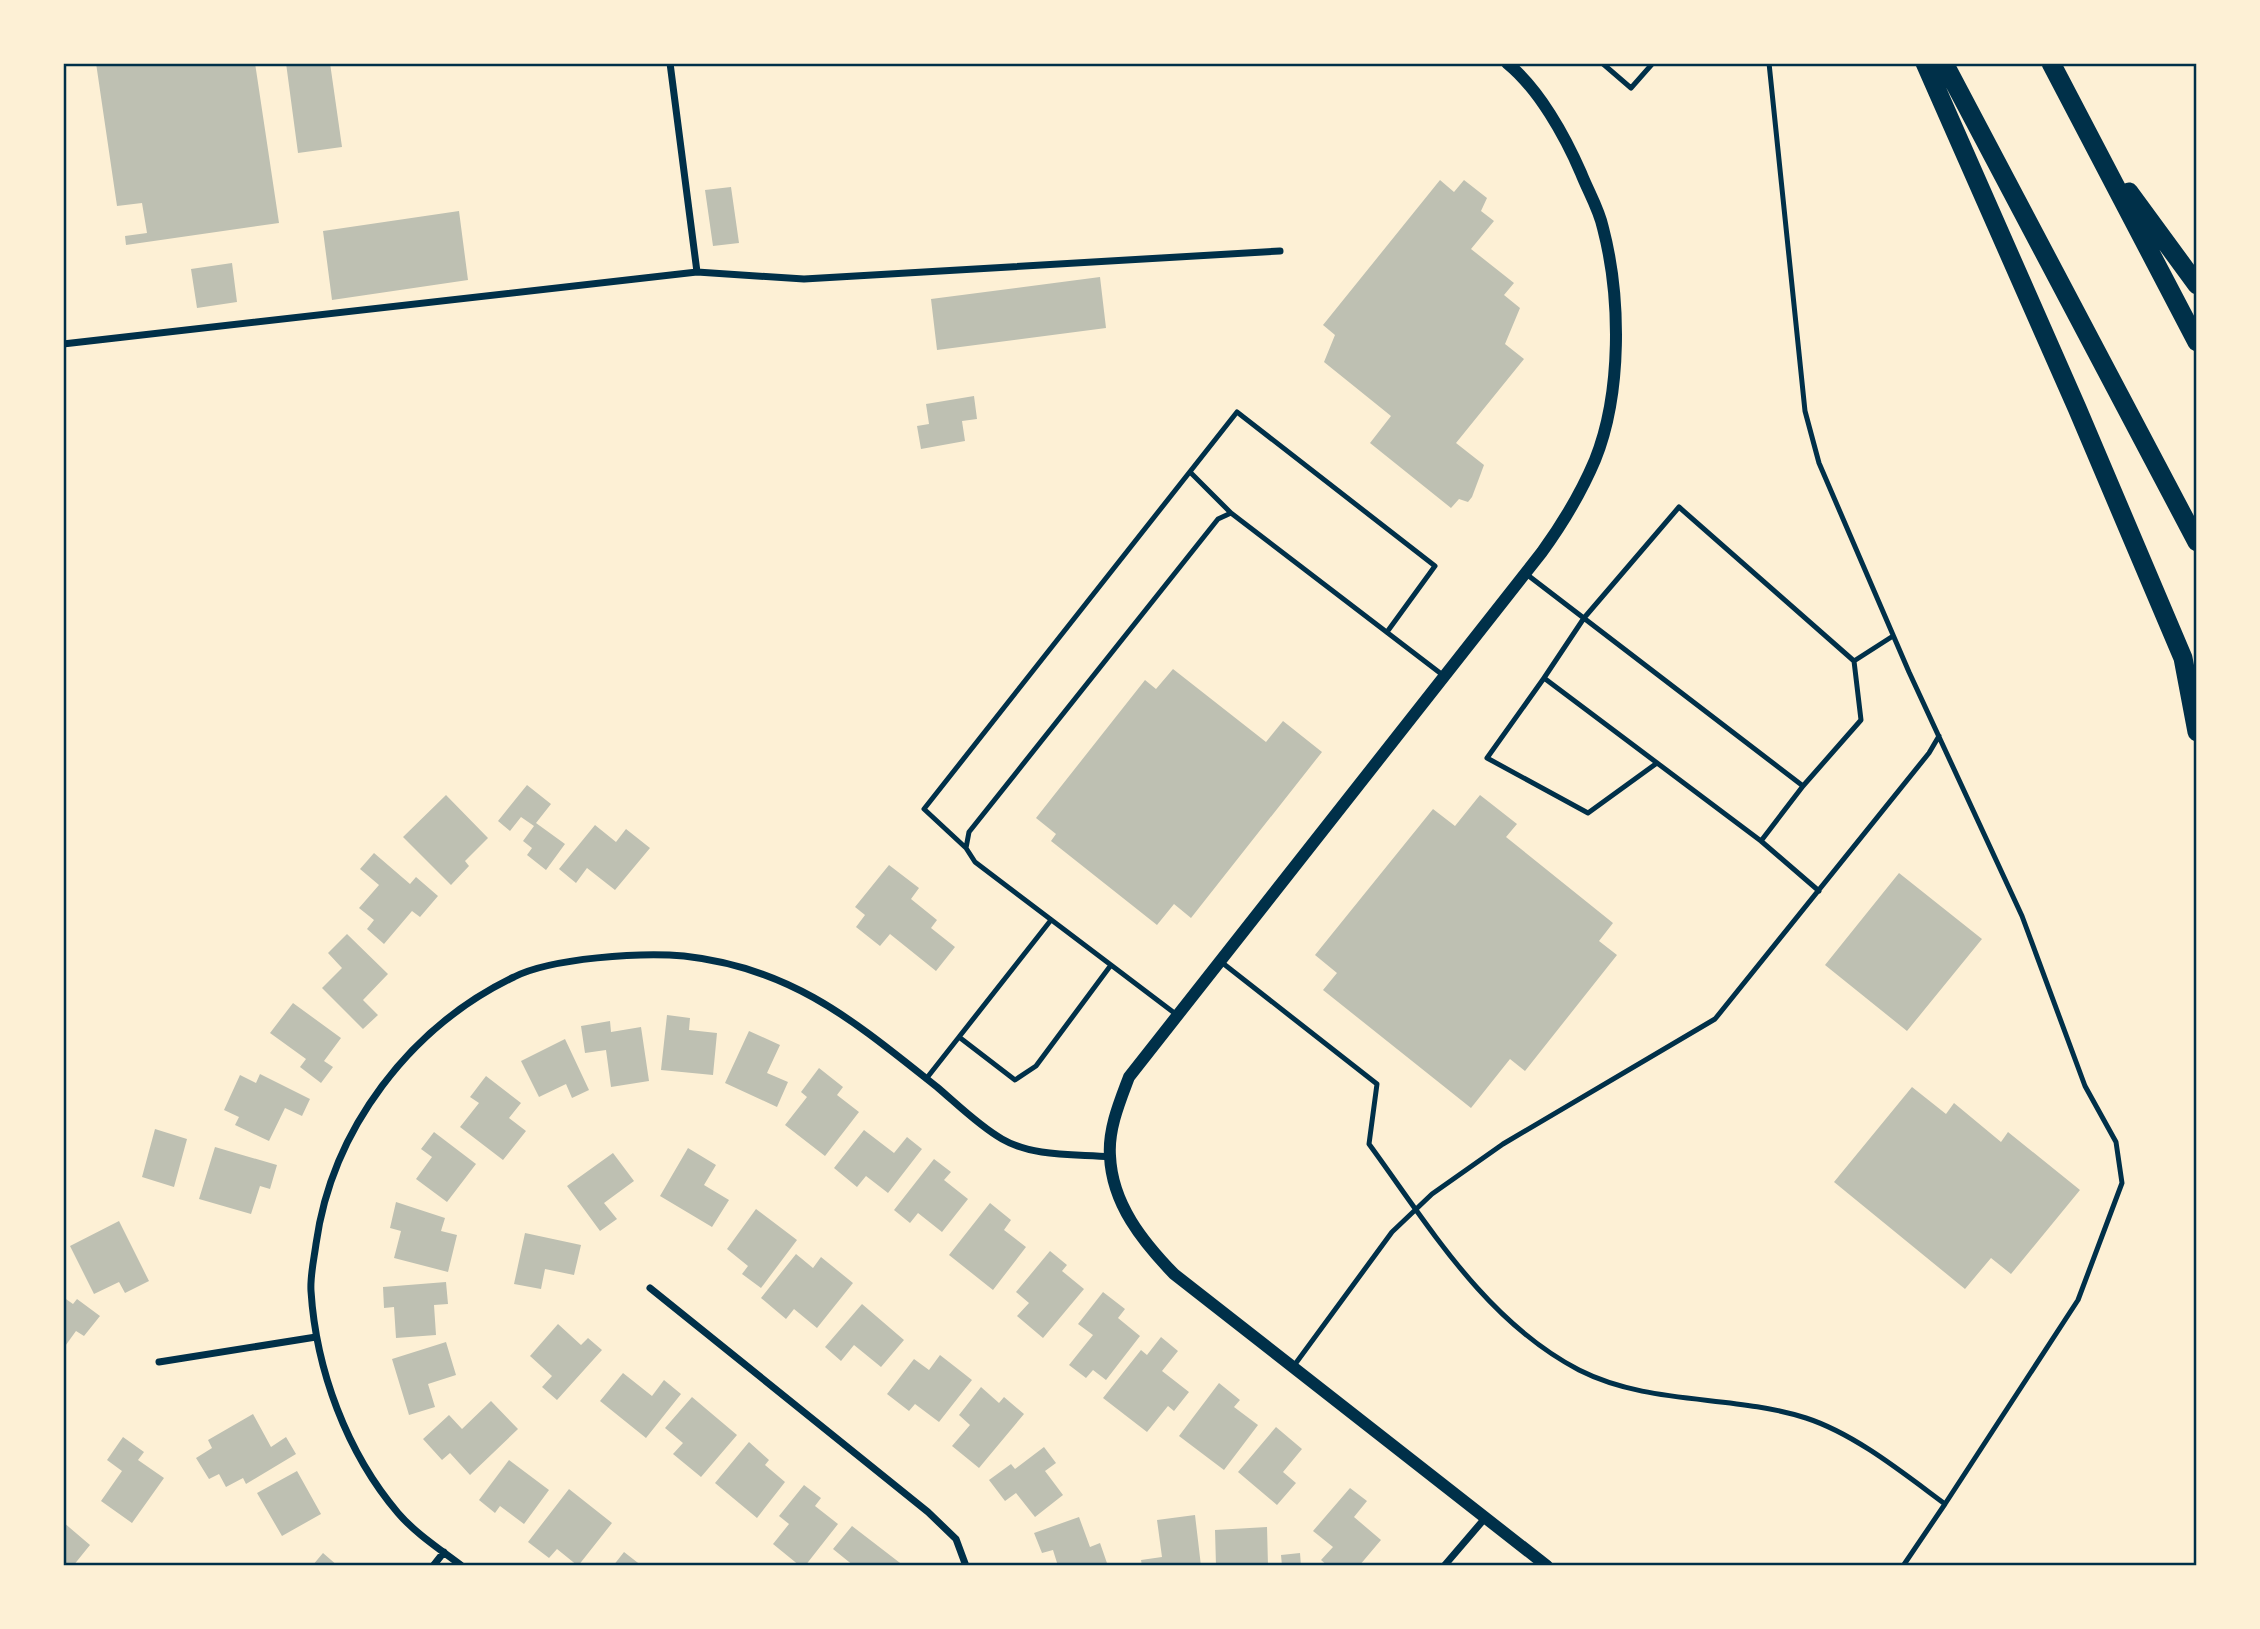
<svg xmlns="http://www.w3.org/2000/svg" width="2260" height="1629" font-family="'Open Sans',sans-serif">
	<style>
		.building { fill: #bec0b2 }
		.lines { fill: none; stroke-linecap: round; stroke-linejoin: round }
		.service { stroke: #003049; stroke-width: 5 }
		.minor { stroke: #003049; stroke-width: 7 }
		.tertiary { stroke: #003049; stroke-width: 12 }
		.motorway { stroke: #003049; stroke-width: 19 }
		.neatline { fill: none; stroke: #003049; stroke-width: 2.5 }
	</style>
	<rect width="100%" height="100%" fill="#fdf0d5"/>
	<path class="building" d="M96,63H255L279,223L126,245L125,236L147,233L142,203L117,206Z
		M286,63H330L342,147L298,153Z
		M1440,180L1454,192L1464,180L1487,198L1481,211L1494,221L1471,249L1514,283L1504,295L1520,308L1505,344L1524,359L1456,443L1484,465L1472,497L1468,502L1459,499L1451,508L1370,443L1391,416L1324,362L1335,335L1323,325Z
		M731,187L739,243L713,246L705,190Z
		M459,211L468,280L332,300L323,231Z
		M232,263L237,302L197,308L191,269Z
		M1100,277L1106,328L937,350L931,299Z
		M974,396L977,419L962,421L965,441L921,449L917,426L929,424L926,404Z
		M1173,669L1266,742L1283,721L1322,752L1191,918L1174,904L1157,925L1051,841L1056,834L1036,818L1145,680L1156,689Z
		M527,785L551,804L536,823L565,844L546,870L527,855L532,848L523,841L534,826L521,817L510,831L498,821Z
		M446,795L488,838L465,861L469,866L451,885L403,837Z
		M1480,795L1517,824L1506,837L1613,923L1599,941L1617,955L1525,1071L1510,1059L1471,1108L1323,990L1337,973L1315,955L1433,809L1455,826Z
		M595,825L616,842L626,829L650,848L615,890L587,868L576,883L559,869Z
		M374,853L410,884L416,877L438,896L420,917L412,911L384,944L367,929L374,920L359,908L379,885L360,869Z
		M889,865L919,888L911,899L937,920L931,928L955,947L936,971L890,934L880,946L856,927L865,915L855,907Z
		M1899,873L1982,939L1907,1031L1825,965Z
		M347,934L388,974L363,1000L378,1015L363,1029L322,988L342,968L328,953Z
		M293,1003L341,1038L324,1061L333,1067L321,1083L300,1067L306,1059L270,1033Z
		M667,1015L690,1018L689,1030L717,1033L713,1075L661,1070Z
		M610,1021L611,1032L641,1027L649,1081L611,1087L606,1050L585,1053L581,1026Z
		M749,1031L780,1045L767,1073L788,1082L777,1107L725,1083Z
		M565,1039L589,1090L572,1098L566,1084L539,1097L521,1061Z
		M819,1068L843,1087L837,1095L859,1112L825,1156L785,1125L807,1097L801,1092Z
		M260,1074L310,1099L302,1116L285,1108L269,1141L235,1125L239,1117L224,1110L240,1075L256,1083Z
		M486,1076L521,1103L509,1118L526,1131L503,1160L460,1127L479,1103L470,1097Z
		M1912,1087L1946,1114L1954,1103L2001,1142L2008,1132L2080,1190L2011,1274L1991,1258L1965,1289L1834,1182Z
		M155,1129L187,1139L174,1187L142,1177Z
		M864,1130L894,1153L907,1137L922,1149L888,1193L866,1176L857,1187L834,1168Z
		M434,1132L476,1164L447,1202L416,1179L432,1157L421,1149Z
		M215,1147L277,1165L270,1189L260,1186L251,1214L199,1199Z
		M688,1148L716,1165L704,1185L729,1200L712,1227L660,1196Z
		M613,1153L634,1181L604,1203L617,1219L600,1231L567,1186Z
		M934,1159L951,1172L944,1180L968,1199L942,1232L918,1213L910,1223L894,1210Z
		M396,1202L445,1218L441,1231L457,1235L448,1272L394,1258L401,1231L390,1228Z
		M990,1203L1011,1220L1004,1230L1026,1247L993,1290L949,1255Z
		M756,1209L797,1240L761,1288L742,1274L748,1266L727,1249Z
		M119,1221L149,1281L125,1293L119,1282L94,1294L70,1246Z
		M525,1233L581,1245L574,1275L545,1269L541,1289L514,1284Z
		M1050,1251L1067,1265L1062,1271L1084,1289L1043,1338L1017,1316L1029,1303L1016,1292Z
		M796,1254L813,1268L821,1257L853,1283L817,1328L794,1309L786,1319L761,1298Z
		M446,1282L448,1304L434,1305L436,1335L396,1338L394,1307L384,1308L383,1287Z
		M1103,1292L1125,1309L1118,1318L1140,1336L1106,1380L1093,1370L1086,1378L1069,1365L1093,1335L1078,1324Z
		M63,1297L73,1304L77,1299L100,1316L84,1336L76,1331L63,1349Z
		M862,1304L904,1340L881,1367L854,1345L841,1361L825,1347Z
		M558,1324L581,1345L588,1338L602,1350L557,1400L542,1387L552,1376L530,1356Z
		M1161,1337L1178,1351L1162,1371L1189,1392L1174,1411L1168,1406L1147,1432L1103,1398L1141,1350L1147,1355Z
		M446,1342L456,1375L428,1384L435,1407L409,1415L392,1359Z
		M940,1355L972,1380L939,1422L915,1404L909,1411L887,1394L914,1359L929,1370Z
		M623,1373L652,1396L664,1380L681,1394L646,1438L600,1401Z
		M1219,1383L1240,1400L1234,1407L1258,1425L1224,1470L1179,1436Z
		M981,1387L999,1403L1004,1397L1024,1414L979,1468L952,1446L970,1425L959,1415Z
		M692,1397L737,1435L701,1477L673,1454L683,1443L665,1428Z
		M491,1401L518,1429L470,1475L450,1453L442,1460L423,1439L449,1415L462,1429Z
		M253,1414L271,1447L286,1437L296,1454L246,1484L243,1478L226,1487L219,1474L209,1479L196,1458L212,1448L208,1440Z
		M1276,1427L1302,1449L1283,1472L1296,1483L1277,1505L1238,1472Z
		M123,1437L144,1452L138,1460L164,1478L132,1523L101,1501L122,1471L107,1460Z
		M749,1442L769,1460L765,1465L785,1482L757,1518L715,1483Z
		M1044,1447L1056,1463L1045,1471L1063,1495L1035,1517L1016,1493L1005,1501L989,1480L1011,1464L1015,1469Z
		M509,1460L549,1490L524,1524L500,1506L495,1513L479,1500Z
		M297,1471L321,1514L282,1536L257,1493Z
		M804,1485L821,1498L815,1506L838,1524L805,1566H800L773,1544L789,1524L779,1516Z
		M1350,1488L1367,1501L1354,1517L1381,1540L1359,1566H1328L1321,1560L1333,1547L1313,1531Z
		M569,1489L612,1523L578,1566L557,1549L549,1558L528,1542Z
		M1195,1515L1201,1566H1142L1141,1560L1162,1557L1157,1520Z
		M1079,1517L1090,1547L1100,1543L1108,1566H1058L1053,1550L1042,1553L1034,1533Z
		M63,1522L90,1545L73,1566H63Z
		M852,1526L904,1566H854L833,1549Z
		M1267,1527L1268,1566H1216L1215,1530Z
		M624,1552L642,1566H613Z
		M323,1553L338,1566H312Z
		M1300,1553L1301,1566H1282L1281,1555Z"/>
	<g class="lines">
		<path class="service" d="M1602,63L1631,88L1653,63
			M1769,63L1805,411L1819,463L1909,672L2022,916L2085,1086L2116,1142L2122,1183L2078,1300L1945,1504
			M1190,472L1231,513
			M1525,573L1803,786L1761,841L1819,891
			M1544,678L1487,758L1588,813L1657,763
			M1803,786L1861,720L1854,661L1893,636
			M1761,841L1544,678L1584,618L1679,507L1854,661
			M966,848L924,809L1237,412L1435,566L1387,632
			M1220,961L1377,1084L1369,1144C1429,1226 1485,1321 1579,1370C1650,1406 1731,1394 1806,1418C1855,1434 1903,1473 1945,1504L1903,1566
			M1111,965L975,862L966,848L969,832L1218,519L1231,513L1444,676
			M959,1037L1051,920
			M926,1079L959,1037L1015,1080L1036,1066L1111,965L1177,1015
			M1293,1367L1392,1232L1432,1194L1503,1144L1715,1019L1929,753L1939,736"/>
		<path class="minor" d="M670,63L697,272
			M63,344L697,272L804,279L1280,251
			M650,1288L928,1512L956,1539L966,1566
			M159,1362L316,1337
			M433,1566L444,1552
			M462,1566C441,1550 415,1533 398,1513C347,1453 316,1370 311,1291C310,1276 314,1259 316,1244C332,1129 410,1027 514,977C551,958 642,952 684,956C793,968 855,1022 937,1087C957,1104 979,1126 1002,1139C1033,1157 1074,1154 1110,1157
			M1444,1566L1486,1517"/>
		<path class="tertiary" d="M1507,63C1539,89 1565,136 1581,173C1588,191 1599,209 1603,228C1621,297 1622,393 1595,460C1581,493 1563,523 1542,552L1129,1077C1120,1101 1108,1129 1110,1156C1112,1204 1143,1242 1174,1274L1547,1566"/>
		<path class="motorway" d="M1925,63L2077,408L2183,658L2197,732
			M1944,63L2197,542
			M2051,63L2197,342
			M2129,192L2197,285"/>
	</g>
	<rect width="2260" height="1629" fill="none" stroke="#fdf0d5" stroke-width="130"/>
	<rect x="65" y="65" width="2130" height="1499" class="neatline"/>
</svg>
